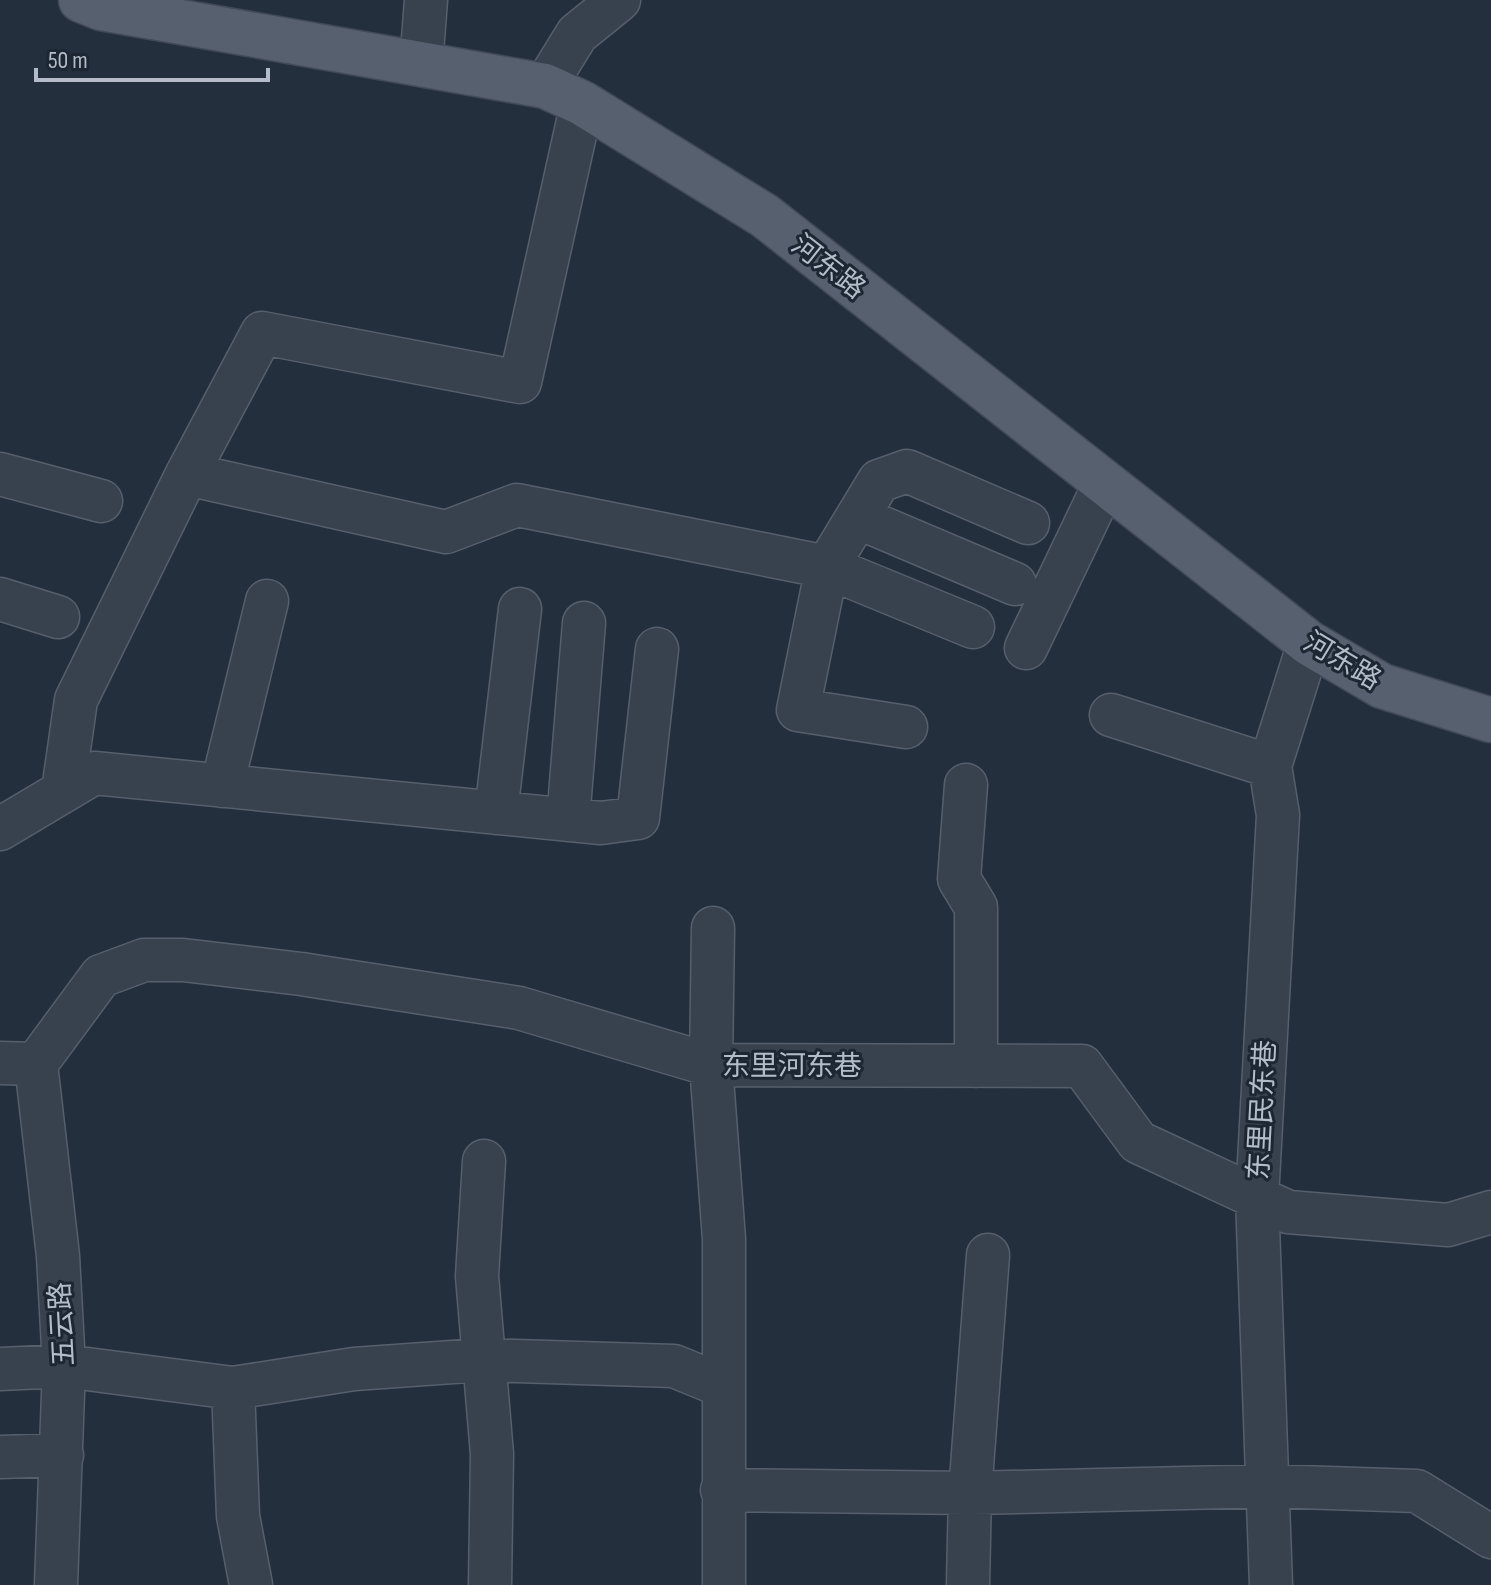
<svg xmlns="http://www.w3.org/2000/svg" width="1491" height="1585" font-family="'Sofia Sans Condensed','Noto Sans SC',sans-serif">
	<style>
		.lines { fill: none; stroke-linecap: round; stroke-linejoin: round }
		.minor-casing { stroke: #565f6c; stroke-width: 45 }
		.major-casing { stroke: #414a57; stroke-width: 47 }
		.minor { stroke: #38414e; stroke-width: 42 }
		.major { stroke: #56606e; stroke-width: 44 }
		.labels { text-anchor: middle; stroke-width: 6; stroke-linejoin: round; paint-order: stroke }
		.street-label { font-size: 28px; fill: #b4bcc9; stroke: #1d2633 }
	</style>
	<rect width="100%" height="100%" fill="#242f3e"/>
	<g class="lines">
		<g class="minor-casing">
			<path id="minor" d="M421,65L426,0
				M545,86L577,34L619,0
				M0,474L101,501
				M187,474L446,532L517,505L827,567L973,627
				M857,517L1015,584
				M0,599L58,617
				M1026,648L1105,483
				M1111,715L1270,766
				M906,727L798,710L827,567L879,481L907,471L1028,523
				M966,785L959,879L976,907V1066
				M222,786L267,601
				M63,791L76,700L187,474L262,333L520,382L582,103
				M496,813L520,609
				M568,820L584,623
				M0,829L94,773L601,823L638,818L657,649
				M713,928L711,1065L724,1239V1585
				M0,1063L36,1064L101,976L144,960H183L301,974L519,1008L711,1065L1082,1066L1138,1142L1288,1212L1448,1225L1491,1212
				M36,1064L58,1256L64,1366L56,1585
				M484,1161L477,1276L492,1454L490,1585
				M0,1369L64,1366L233,1388L354,1369L481,1360L674,1366L723,1386
				M233,1388L238,1516L251,1585
				M0,1457L62,1455
				M722,1490L970,1493L1269,1486L1417,1491L1491,1537
				M968,1585L970,1493L988,1255
				M1271,1585L1257,1198L1278,815L1270,766L1309,643"/>
		</g>
		<g class="major-casing">
			<path id="major" d="M81,0L101,8L545,86L582,103L765,216L1309,643L1382,686L1491,720"/>
		</g>
		<use href="#minor" class="minor"/>
		<use href="#major" class="major"/>
	</g>
	<g class="labels">
		<g class="street-label">
			<text transform="translate(829 266) rotate(38)" y="10">河东路</text>
			<text transform="translate(1343 660) rotate(31)" y="10">河东路</text>
			<text x="792" y="1075">东里河东巷</text>
			<text transform="translate(1261 1110) rotate(-87)" y="10">东里民东巷</text>
			<text transform="translate(61 1324) rotate(-93)" y="10">五云路</text>
		</g>
	</g>
	<path d="M36 68v12h232v-12" fill="none" stroke="#b4bcc9" stroke-width="4"/>
	<text x="48" y="68" font-size="24" fill="#b4bcc9" stroke="#1d2633" stroke-width="6" paint-order="stroke">50 m</text>
</svg>
